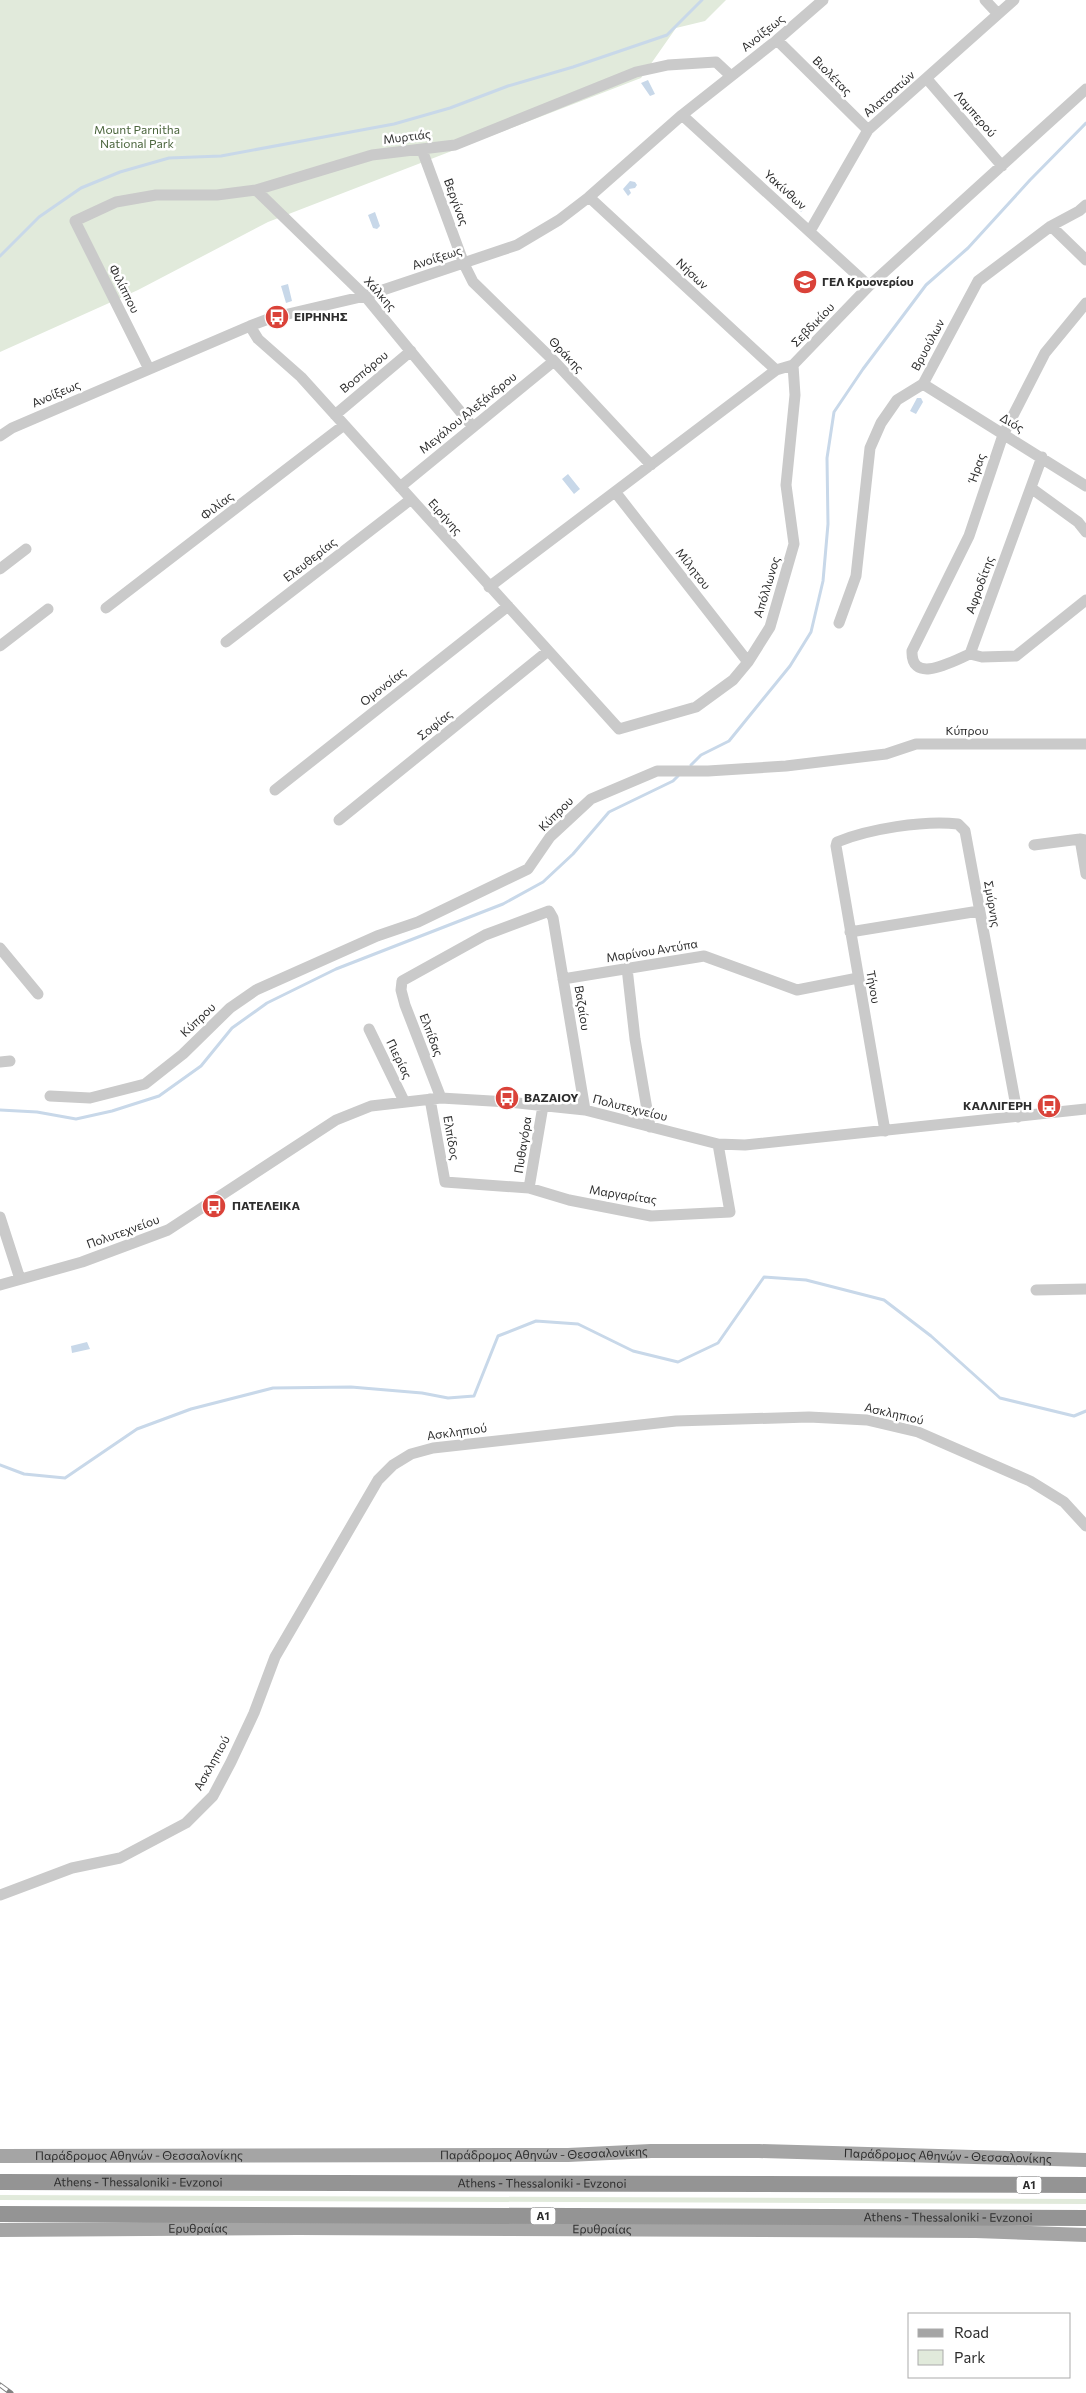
<svg xmlns="http://www.w3.org/2000/svg" width="1086" height="2393" font-family="Commissioner,sans-serif">
	<style>
		.green { fill: #e1eadb }
		.water { fill: #c8d8e9 }
		.lines { fill: none; stroke-linecap: round; stroke-linejoin: round }
		.stream { stroke: #c8d8e9; stroke-width: 3 }
		.minor { stroke: #cacaca; stroke-width: 11 }
		.major { stroke: #a5a5a5; stroke-width: 14 }
		.highway { stroke: #949494; stroke-width: 16 }
		.rail-casing { stroke: #828282; stroke-width: 5 }
		.rail { stroke: #fff; stroke-width: 3; stroke-dasharray: 9; stroke-linecap: butt }
		.labels { text-anchor: middle; stroke-width: 5; stroke-linejoin: round; paint-order: stroke }
		.shield { fill: #fff; stroke: #6c6c6c; stroke-width: 1 }
		.shield-label { font-size: 11px; font-weight: bold; fill: #2d2d2d }
		.street-label { font-size: 12px; fill: #2d2d2d; stroke: #fff }
		.park-label { font-size: 12px; fill: #4b653d; stroke: #fff }
		.poi-label { font-size: 12px; font-weight: bold; fill: #2d2d2d; stroke: #fff; text-anchor: start }
	</style>
	<rect width="100%" height="100%" fill="#fff"/>
	<path class="green" d="M0,0H726L705,21L676,28L641,78L268,222L138,290L0,352Z
		M0,2195L1086,2199V2204L0,2200Z"/>
	<path class="water" d="M648,80L655,94L650,96L641,83Z
		M630,181L635,182L637,185L635,188L629,189L631,193L628,196L623,189Z
		M792,197H797L807,205L801,212L788,200Z
		M375,212L380,226L377,229L373,228L368,215Z
		M288,284L292,301L286,303L281,286Z
		M917,398H921L923,402L916,414L910,411Z
		M568,474L580,489L574,494L562,479Z
		M87,1342L90,1349L72,1353L71,1346Z"/>
	<g class="lines">
		<path class="stream" d="M0,256L39,217L81,188L120,172L169,158L221,156L394,124L450,108L508,86L573,67L667,35L702,0
			M691,765L701,755L729,741L790,666L811,632L823,581L828,524L827,458L834,412L863,369L926,285L968,248L1030,180L1086,123
			M0,1110L37,1112L76,1119L112,1111L159,1096L201,1066L232,1028L267,1003L336,969L503,904L543,882L573,854L609,812L673,781L678,776
			M0,1465L24,1474L65,1478L137,1429L191,1409L273,1388L351,1387L422,1393L448,1398L474,1396L498,1336L536,1321L578,1324L633,1351L678,1362L718,1343L764,1277L806,1280L884,1300L931,1336L1000,1398L1074,1416L1086,1411"/>
		<path class="minor" d="M985,0L998,14
			M777,40L868,130
			M927,79L1002,166
			M682,115L869,286
			M422,150L464,264L473,282L554,361L651,465
			M256,190L365,296L473,427
			M589,197L776,370
			M1051,226L1086,260
			M810,231L868,130L1014,0
			M250,326L258,339L301,377L619,729L696,707L733,680L748,662L770,627L794,544L786,485L795,395L793,365
			M149,369L75,221L116,202L156,195H217L256,190L372,155L455,145L636,72L668,65L716,62L731,76
			M923,384L1086,486
			M335,415L411,351
			M0,436L12,428L250,326L271,318L365,296L517,245L559,220L589,197L682,115L777,40L823,0
			M1042,457L970,654C955,660 911,686 912,651L969,536L1003,435L1045,353L1086,303
			M400,487L554,361
			M1031,488L1078,522L1086,532
			M616,493L748,662
			M0,569L26,549
			M489,587L776,370L793,365L869,286L1086,89
			M106,608L344,425
			M839,623L856,576L870,448L881,423L897,400L923,384L978,281L1051,226L1079,211L1086,205
			M226,642L410,500
			M0,646L48,609
			M970,654L982,657L1016,656L1086,600
			M275,790L508,606
			M339,820L548,651
			M1080,839L1086,874
			M1034,845L1080,839L1086,840
			M850,932L979,911
			M0,948L38,994
			M627,968L635,1039L650,1127
			M563,979L704,956L797,990L858,978
			M369,1029L404,1101
			M0,1062L10,1061
			M50,1096L90,1098L145,1084L183,1054L230,1008L256,990L377,936L418,922L528,869L550,837L591,799L657,771H708L786,766L886,754L916,744H1086
			M441,1098L405,1005L401,990L402,981L485,935L549,911L553,918L585,1110
			M430,1099L445,1182L529,1188L569,1200L651,1216L730,1212L718,1144
			M885,1131L836,846L837,842C868,829 924,820 958,824L965,831L1018,1117
			M529,1188L543,1106
			M0,1217L20,1279
			M0,1285L82,1262L168,1230L336,1120L371,1106L441,1098L508,1102L585,1110L718,1144L745,1145L1086,1109
			M1036,1290L1086,1289
			M0,1895L72,1868L120,1858L186,1823L213,1796L231,1762L254,1713L275,1657L378,1480L393,1465L411,1454L433,1448L676,1421L809,1417L867,1420L918,1432L1030,1481L1064,1502L1086,1526"/>
		<g class="major">
			<path id="s1" d="M0,2156L568,2155L651,2151H759L1086,2160"/>
			<path id="s2" d="M0,2230L298,2228L976,2231L1086,2235"/>
		</g>
		<g class="highway">
			<path id="s3" d="M0,2182L1086,2185"/>
			<path id="s4" d="M0,2214L1086,2218"/>
		</g>
		<g class="rail-casing">
			<path id="rail" d="M0,2385L11,2393"/>
		</g>
		<use href="#rail" class="rail"/>
	</g>
	<defs>
		<g id="school-disc" transform="scale(1.25)"><circle r="9.5" fill="#da4239" stroke="#fff"/><path d="M0-5L7-2L0 1L-7-2ZM-4 1L0 2.5L4 1V4Q0 6-4 4Z" fill="#fff"/></g>
		<g id="bus-disc" transform="scale(1.25)"><circle r="9.5" fill="#da4239" stroke="#fff"/><path d="M-5-6H5V4H4V6H2V4H-2V6H-4V4H-5ZM-3.5-4V0h7V-4ZM-3.5 1.2v1.5H-2V1.2ZM2 1.2v1.5H3.5V1.2Z" fill="#fff"/></g>
	</defs>
	<g fill-rule="evenodd">
		<use href="#school-disc" x="805" y="282"/>
		<use href="#bus-disc" x="277" y="317"/>
		<use href="#bus-disc" x="507" y="1098"/>
		<use href="#bus-disc" x="1049" y="1106"/>
		<use href="#bus-disc" x="214" y="1206"/>
	</g>
	<g class="labels">
		<g class="shield">
			<rect x="1016.5" y="2176.5" width="25" height="17" rx="4"/>
			<rect x="530.5" y="2207.5" width="25" height="17" rx="4"/>
		</g>
		<g class="shield-label">
			<text x="1029" y="2189">Α1</text>
			<text x="543" y="2220">Α1</text>
		</g>
		<g class="street-label">
			<text transform="translate(763 33) rotate(-39)" y="4">Ανοίξεως</text>
			<text transform="translate(832 76) rotate(45)" y="4">Βιολέτας</text>
			<text transform="translate(889 94) rotate(-41)" y="4">Αλατσατών</text>
			<text transform="translate(975 114) rotate(49)" y="4">Λαμπερού</text>
			<text transform="translate(407 137) rotate(-7)" y="4">Μυρτιάς</text>
			<text transform="translate(785 190) rotate(42)" y="4">Υακίνθων</text>
			<text transform="translate(456 202) rotate(70)" y="4">Βεργίνας</text>
			<text transform="translate(437 258) rotate(-18)" y="4">Ανοίξεως</text>
			<text transform="translate(692 274) rotate(43)" y="4">Νήσων</text>
			<text transform="translate(124 289) rotate(63)" y="4">Φιλίππου</text>
			<text transform="translate(380 294) rotate(48)" y="4">Χάλκης</text>
			<text transform="translate(813 325) rotate(-46)" y="4">Σεβδικίου</text>
			<text transform="translate(928 345) rotate(-62)" y="4">Βρυούλων</text>
			<text transform="translate(566 355) rotate(46)" y="4">Θράκης</text>
			<text transform="translate(364 372) rotate(-40)" y="4">Βοσπόρου</text>
			<text transform="translate(56 394) rotate(-23)" y="4">Ανοίξεως</text>
			<text transform="translate(468 413) rotate(-39)" y="4">Μεγάλου Αλεξάνδρου</text>
			<text transform="translate(1012 423) rotate(31)" y="4">Διός</text>
			<text transform="translate(977 468) rotate(-71)" y="4">Ήρας</text>
			<text transform="translate(217 506) rotate(-38)" y="4">Φιλίας</text>
			<text transform="translate(445 517) rotate(48)" y="4">Ειρήνης</text>
			<text transform="translate(310 560) rotate(-38)" y="4">Ελευθερίας</text>
			<text transform="translate(693 569) rotate(52)" y="4">Μίλητου</text>
			<text transform="translate(980 585) rotate(-70)" y="4">Αφροδίτης</text>
			<text transform="translate(767 587) rotate(-73)" y="4">Απόλλωνος</text>
			<text transform="translate(383 687) rotate(-38)" y="4">Ομονοίας</text>
			<text transform="translate(435 725) rotate(-39)" y="4">Σοφίας</text>
			<text x="967" y="735">Κύπρου</text>
			<text transform="translate(556 814) rotate(-45)" y="4">Κύπρου</text>
			<text transform="translate(992 904) rotate(80)" y="4">Σμύρνης</text>
			<text transform="translate(652 951) rotate(-9)" y="4">Μαρίνου Αντύπα</text>
			<text transform="translate(873 987) rotate(80)" y="4">Τήνου</text>
			<text transform="translate(582 1008) rotate(81)" y="4">Βαζαίου</text>
			<text transform="translate(198 1020) rotate(-44)" y="4">Κύπρου</text>
			<text transform="translate(431 1035) rotate(69)" y="4">Ελπίδας</text>
			<text transform="translate(399 1059) rotate(64)" y="4">Πιερίας</text>
			<text transform="translate(630 1108) rotate(14)" y="4">Πολυτεχνείου</text>
			<text transform="translate(451 1138) rotate(80)" y="4">Ελπίδος</text>
			<text transform="translate(523 1145) rotate(-81)" y="4">Πυθαγόρα</text>
			<text transform="translate(623 1195) rotate(9)" y="4">Μαργαρίτας</text>
			<text transform="translate(123 1232) rotate(-20)" y="4">Πολυτεχνείου</text>
			<text transform="translate(894 1414) rotate(13)" y="4">Ασκληπιού</text>
			<text transform="translate(457 1432) rotate(-8)" y="4">Ασκληπιού</text>
			<text transform="translate(212 1763) rotate(-61)" y="4">Ασκληπιού</text>
			<text dy="4" stroke="none"><textPath href="#s1" startOffset="544">Παράδρομος Αθηνών - Θεσσαλονίκης</textPath></text>
			<text dy="4" stroke="none"><textPath href="#s1" startOffset="139">Παράδρομος Αθηνών - Θεσσαλονίκης</textPath></text>
			<text dy="4" stroke="none"><textPath href="#s1" startOffset="948">Παράδρομος Αθηνών - Θεσσαλονίκης</textPath></text>
			<text dy="4" stroke="none"><textPath href="#s3" startOffset="138">Athens - Thessaloniki - Evzonoi</textPath></text>
			<text dy="4" stroke="none"><textPath href="#s3" startOffset="542">Athens - Thessaloniki - Evzonoi</textPath></text>
			<text dy="4" stroke="none"><textPath href="#s4" startOffset="948">Athens - Thessaloniki - Evzonoi</textPath></text>
			<text dy="4" stroke="none"><textPath href="#s2" startOffset="198">Ερυθραίας</textPath></text>
			<text dy="4" stroke="none"><textPath href="#s2" startOffset="602">Ερυθραίας</textPath></text>
		</g>
		<g class="park-label">
			<text x="137" y="134">Mount Parnitha<tspan x="137" dy="14">National Park</tspan></text>
		</g>
		<g class="poi-label">
			<text x="822" y="286">ΓΕΛ Κρυονερίου</text>
			<text x="294" y="321">ΕΙΡΗΝΗΣ</text>
			<text x="524" y="1102">ΒΑΖΑΙΟΥ</text>
			<text x="1032" y="1110" text-anchor="end">ΚΑΛΛΙΓΕΡΗ</text>
			<text x="232" y="1210">ΠΑΤΕΛΕΙΚΑ</text>
		</g>
	</g>
	<rect x="908" y="2313" width="162" height="65" fill="#ffffff" stroke="#ababab"/>
	<rect x="918" y="2329" width="25" height="8" fill="#a5a5a5" stroke="#ababab"/>
	<text x="954" y="2338" font-size="15" fill="#2d2d2d">Road</text>
	<rect x="918" y="2350" width="25" height="15" fill="#e1eadb" stroke="#ababab"/>
	<text x="954" y="2363" font-size="15" fill="#2d2d2d">Park</text>
</svg>
